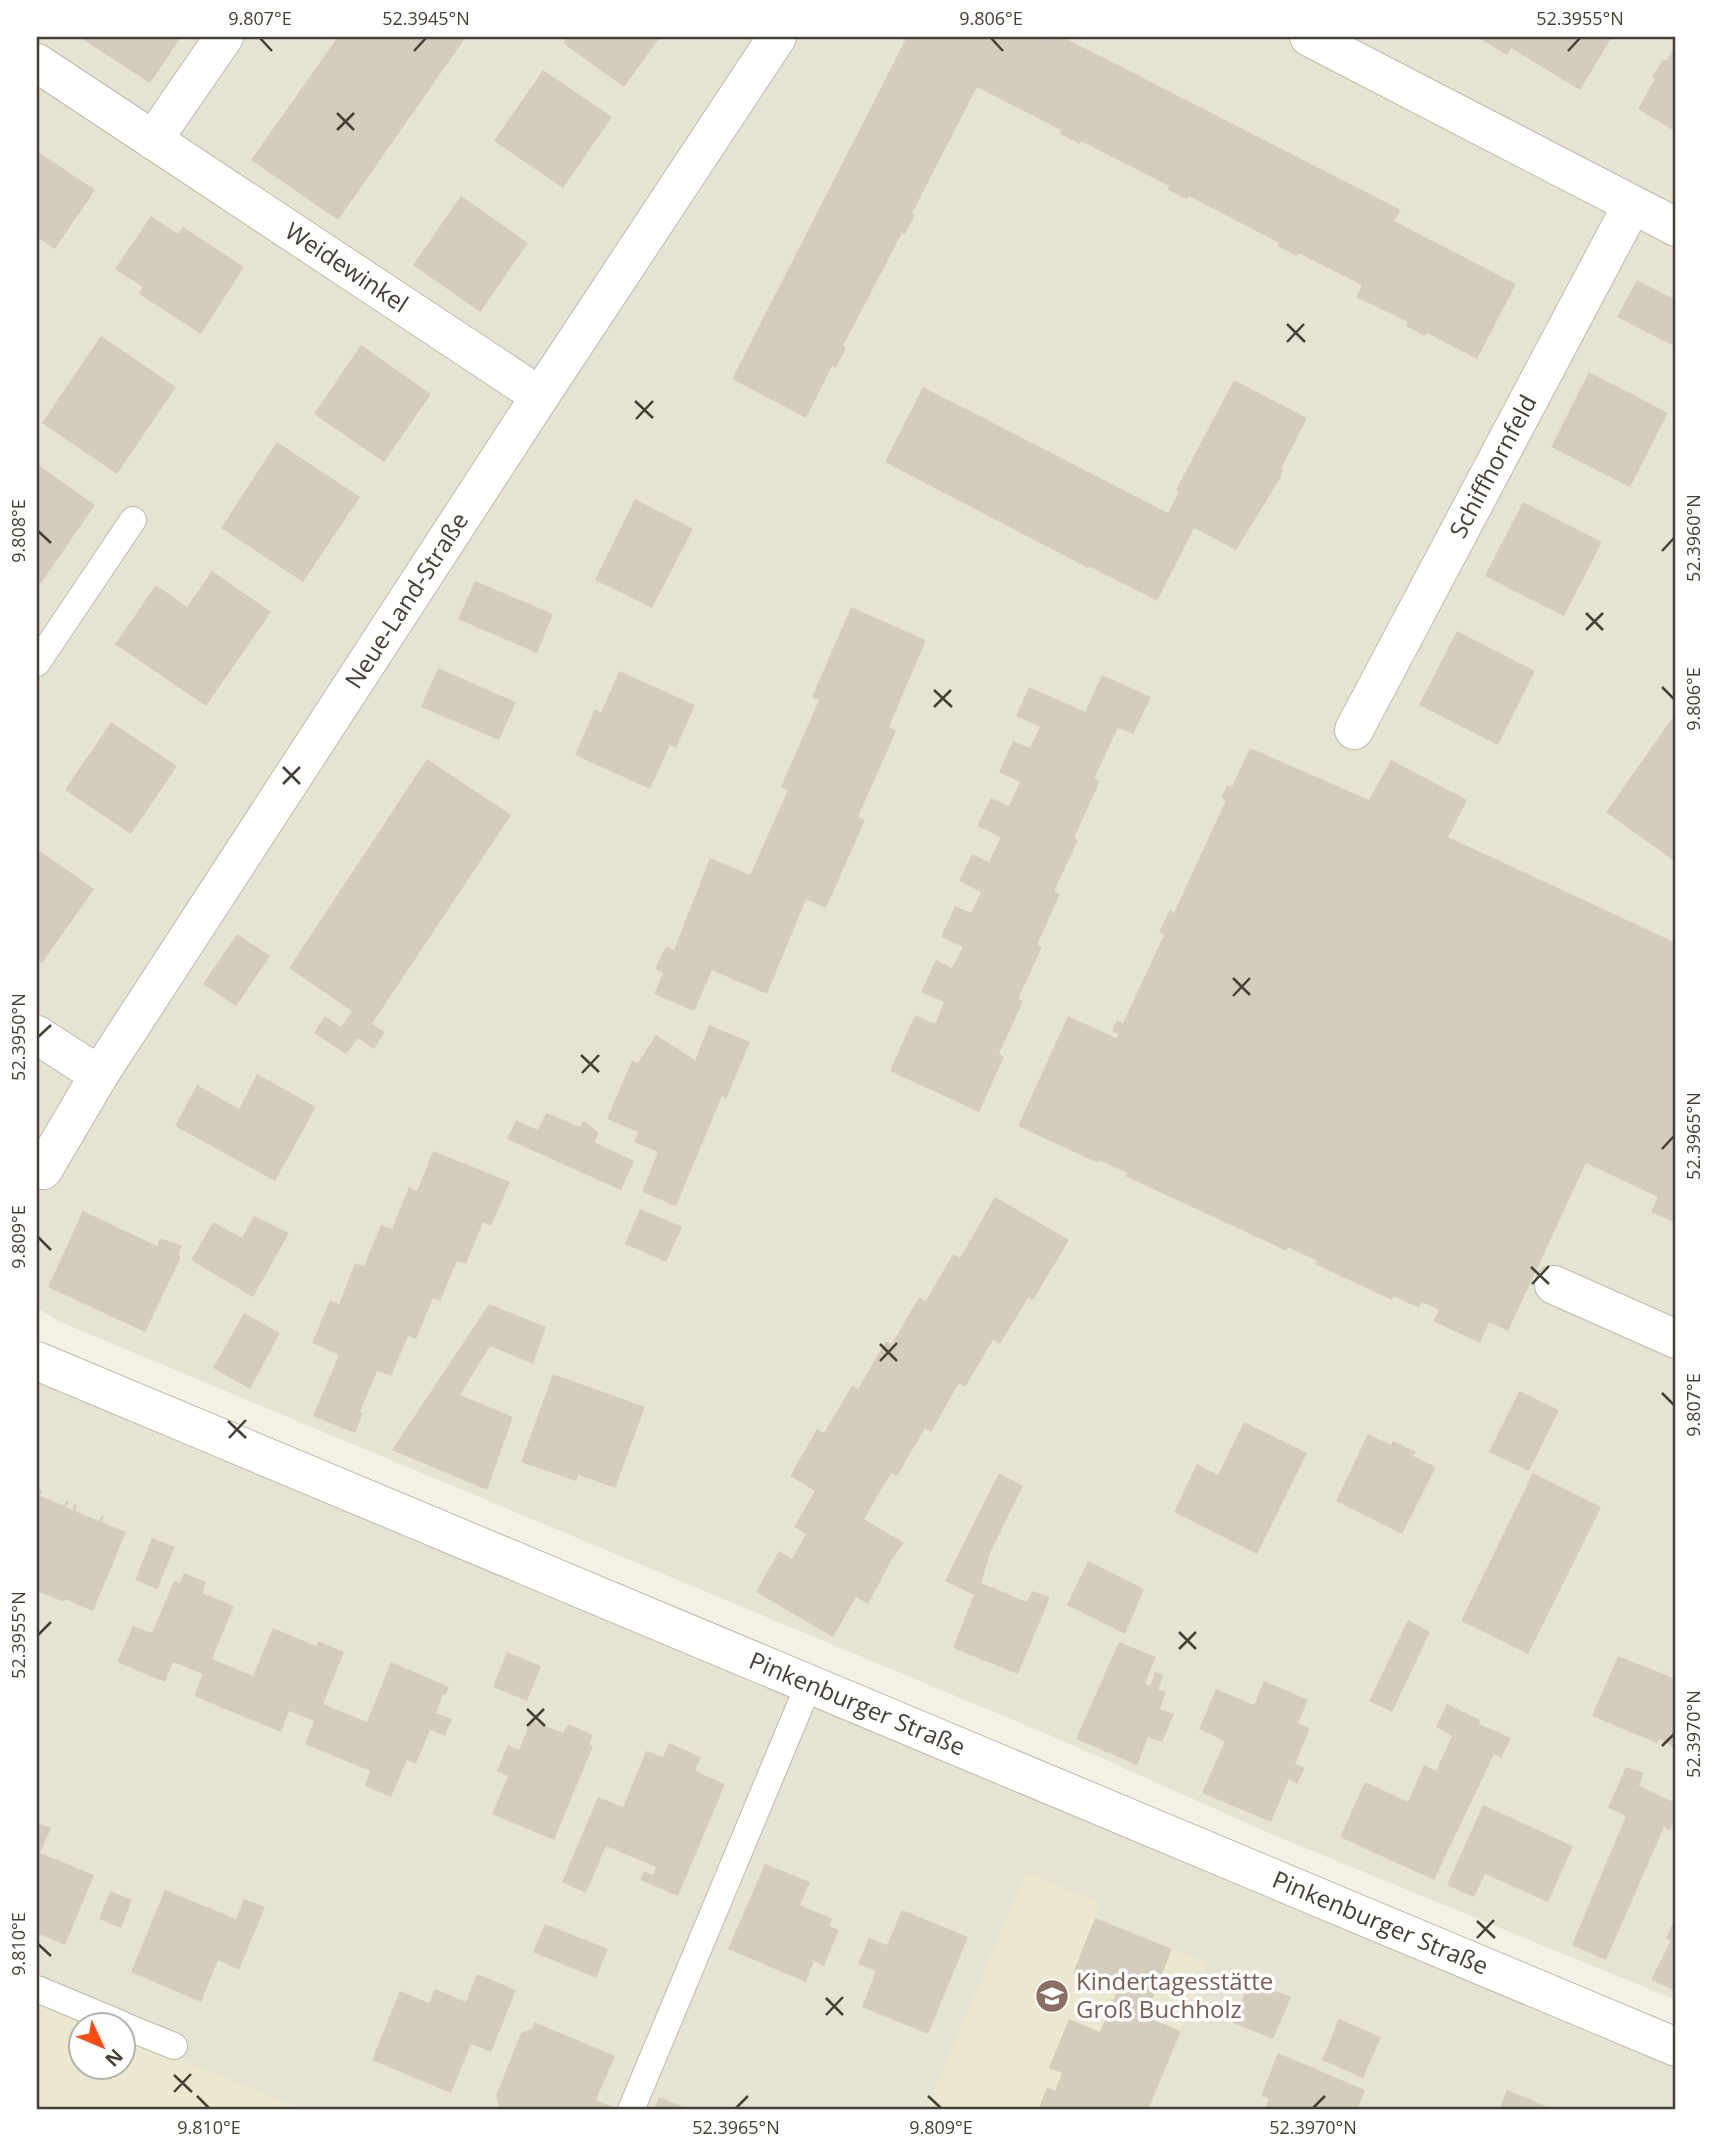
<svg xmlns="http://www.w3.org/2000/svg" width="1713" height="2147" font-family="'Open Sans',sans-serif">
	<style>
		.residential { fill: #e7e3d3; fill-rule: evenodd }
		.education { fill: #ece7cf }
		.building { fill: #d5cdbb }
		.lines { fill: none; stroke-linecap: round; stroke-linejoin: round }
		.service-casing { stroke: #beb9a8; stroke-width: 28 }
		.minor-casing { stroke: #beb9a8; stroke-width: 40 }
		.service { stroke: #fff; stroke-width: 26 }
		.minor { stroke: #fff; stroke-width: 38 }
		.ticks { fill: none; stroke: #454035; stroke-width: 2.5 }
		.labels { text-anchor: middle; stroke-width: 7; stroke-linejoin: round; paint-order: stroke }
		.street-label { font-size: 24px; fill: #454035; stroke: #fff }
		.education-label { font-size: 24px; fill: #785e54; stroke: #fff; text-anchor: start }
		.neatline { fill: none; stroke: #454035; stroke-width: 2.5 }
		.ticks-label { font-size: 18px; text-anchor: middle; fill: #454035 }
	</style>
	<rect width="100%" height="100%" fill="#f3f0e5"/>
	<path class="residential" d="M37,37H1676V2000L1271,1834L1068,1743L58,1321L37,1308Z
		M37,1361L1676,2047V2110H37ZM80,2024H122V2066H80Z"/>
	<path class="education" d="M1026,1872L1101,1903L1074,1972L1150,2004L1172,1949L1208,1963L1148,2110H926Z
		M37,1999L98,2024H80V2066H122L123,2035L304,2110H37Z"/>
	<path class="building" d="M79,37H181L150,83Z
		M338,37H466L338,220L251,160Z
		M567,37H660L624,87L563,43Z
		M907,37H1036L1043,40L1044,37H1063L1401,210L1394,221L1516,284L1477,359L1427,333L1425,336L1406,326L1408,322L1356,297L1362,285L1298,253L1297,256L1277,246L1279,243L1189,196L1187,199L1168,190L1169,186L1081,141L1080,144L1060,134L1061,130L977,87L912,213L915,215L905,234L902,233L843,346L846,348L836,368L832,366L806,418L732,379Z
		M1477,37H1612L1580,90L1511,48L1507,55Z
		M1676,44V132L1638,109L1655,79L1652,77L1663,60H1667Z
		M543,70L612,117L563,188L494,141Z
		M37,151L95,190L55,249L37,237Z
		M461,196L528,243L480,312L413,265Z
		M151,216L178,234L183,227L244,267L201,334L139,294L143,287L115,269Z
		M1637,280L1676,300V347L1617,317Z
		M101,336L176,387L117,474L42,423Z
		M361,345L431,394L384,462L314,414Z
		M1589,372L1668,413L1630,487L1551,447Z
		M1234,380L1307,418L1281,469L1283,470L1279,480L1236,550L1194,528L1157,601L1089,566L1088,568L885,462L923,387L1168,513L1179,492L1176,490Z
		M277,442L360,497L303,582L221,528Z
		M37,464L95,505L41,583L37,581Z
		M635,499L693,529L652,608L595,580Z
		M1523,502L1602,542L1564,616L1485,576Z
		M212,571L271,612L206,706L115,644L156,585L187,607Z
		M475,581L553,614L537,653L458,619Z
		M851,607L926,640L889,727L896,731L858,817L865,820L826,908L806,899L767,994L712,970L694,1011L654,994L663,973L655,969L666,946L674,950L710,858L750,875L788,790L781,787L819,700L812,697Z
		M1457,631L1535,671L1498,745L1419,705Z
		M438,668L516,702L499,740L421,707Z
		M619,671L695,705L676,748L670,745L650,789L575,755L595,709L601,713Z
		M1102,675L1151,697L1133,734L1118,728L1094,778L1100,781L1074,838L1078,840L1054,891L1060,894L1037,945L1042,947L1018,999L1023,1001L999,1054L1004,1057L979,1112L890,1071L915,1015L935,1024L944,1002L921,992L936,960L952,968L963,947L941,937L955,906L971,913L981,892L959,881L972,854L989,862L1001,837L977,826L991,798L1009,806L1020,782L999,772L1013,741L1030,748L1040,727L1016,716L1029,687L1085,712Z
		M1676,713V856L1673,860L1606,812Z
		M111,722L177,766L131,834L65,790Z
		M1250,748L1369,800L1391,760L1467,800L1448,837L1676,943V1223L1651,1212L1658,1197L1586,1163L1508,1331L1489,1322L1480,1343L1433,1321L1439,1310L1422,1302L1419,1308L1393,1296L1392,1300L1315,1264L1317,1261L1288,1247L1287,1251L1125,1176L1127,1173L1099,1160L1098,1163L1018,1126L1068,1016L1116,1038L1118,1034L1112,1031L1117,1020L1123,1023L1164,935L1159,932L1170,910L1174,913L1226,800L1221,798L1227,785L1232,787Z
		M427,759L511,815L372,1024L385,1032L374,1049L358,1038L346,1054L314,1033L325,1016L341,1027L352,1011L289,968Z
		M37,849L94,889L42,963L37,960Z
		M237,934L270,956L236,1006L203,984Z
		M709,1025L750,1042L726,1099L722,1096L676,1206L642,1192L658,1152L634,1142L638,1132L607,1119L632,1060L638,1063L656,1035L695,1060Z
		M257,1074L316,1107L275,1181L175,1126L197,1085L239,1109Z
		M546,1113L580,1127L584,1121L599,1133L594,1142L634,1161L621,1190L507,1139L516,1120L538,1130Z
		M433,1151L510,1182L491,1226L483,1222L466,1264L457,1261L440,1301L433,1298L416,1339L408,1336L391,1376L377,1371L360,1412L363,1413L355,1433L313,1416L339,1355L312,1343L330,1300L339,1304L355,1263L364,1266L381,1225L392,1229L409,1187L417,1191Z
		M995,1197L1069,1240L1033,1300L1028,1298L1000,1344L993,1340L965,1387L959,1383L931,1432L925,1428L897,1476L891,1473L864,1519L904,1543L892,1559L868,1604L856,1597L833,1637L756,1592L779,1551L792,1559L806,1534L794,1527L815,1491L790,1476L817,1429L824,1433L852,1386L858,1389L886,1341L892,1344L919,1297L926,1301L953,1254L960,1258Z
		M640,1209L682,1227L666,1262L625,1244Z
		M83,1211L157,1246L160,1238L182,1246L178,1255L181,1257L145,1332L48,1287Z
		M254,1216L289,1233L253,1297L191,1260L213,1222L242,1238Z
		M489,1304L546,1327L533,1364L490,1346L460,1395L513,1417L487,1490L392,1450Z
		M244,1313L280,1333L250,1389L213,1368Z
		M553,1374L645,1407L615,1488L579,1475L576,1481L521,1462Z
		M1519,1391L1559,1410L1529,1471L1489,1452Z
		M1244,1422L1307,1453L1257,1554L1174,1512L1197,1464L1218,1475Z
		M1368,1434L1391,1445L1393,1441L1416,1452L1413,1456L1436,1467L1402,1534L1336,1501Z
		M999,1473L1023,1486L990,1553L981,1583L1027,1602L1032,1591L1050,1597L1018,1674L953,1648L974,1595L945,1581Z
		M1533,1473L1601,1507L1528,1654L1461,1621Z
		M39,1489L42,1490L40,1496L64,1506L66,1501L69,1502L66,1507L73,1510L74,1504L77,1505L75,1511L99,1521L102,1516L104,1517L101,1522L126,1532L93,1611L65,1599L64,1602L37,1591V1495Z
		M152,1538L175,1547L157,1589L135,1580Z
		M1088,1561L1144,1589L1125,1634L1067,1605Z
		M184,1573L206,1582L202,1593L234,1606L212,1659L253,1676L273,1628L316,1646L318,1641L344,1652L323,1704L367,1722L391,1662L449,1687L446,1695L443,1694L436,1713L452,1719L445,1736L430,1730L416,1764L407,1760L391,1797L365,1786L370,1771L305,1744L314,1721L289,1711L281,1732L194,1696L203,1674L173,1662L165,1682L117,1662L133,1626L152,1633L174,1581L180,1583Z
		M1408,1620L1430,1632L1392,1712L1369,1701Z
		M1119,1642L1156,1657L1145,1683L1150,1686L1155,1672L1164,1675L1158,1689L1166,1692L1160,1709L1174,1714L1162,1742L1148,1737L1137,1765L1076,1739Z
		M507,1652L541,1666L527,1701L493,1687Z
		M1618,1656L1676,1679V1698L1673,1706L1676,1707V1749L1659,1739L1657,1743L1592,1716Z
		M1264,1681L1308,1700L1298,1723L1310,1728L1295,1764L1305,1768L1297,1784L1289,1779L1271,1822L1202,1793L1225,1741L1199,1729L1216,1689L1254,1705Z
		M1447,1704L1480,1720L1479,1724L1511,1738L1501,1758L1494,1754L1434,1880L1340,1837L1365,1782L1408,1802L1424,1765L1436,1771L1452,1736L1436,1727Z
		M531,1720L563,1733L568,1724L593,1735L589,1745L593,1746L554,1840L492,1814L508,1776L497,1771L508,1745L519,1750Z
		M669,1743L701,1757L695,1771L725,1784L678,1896L640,1880L644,1871L653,1875L656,1867L606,1846L586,1893L562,1882L598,1797L623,1807L646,1751L663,1757Z
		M1626,1767L1644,1773L1639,1786L1676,1803V1818L1670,1831L1664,1827L1606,1960L1572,1945L1626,1816L1608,1808Z
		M1483,1805L1573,1846L1548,1902L1485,1874L1474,1897L1447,1885Z
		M37,1823L51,1828L40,1853L94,1875L65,1945L37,1933Z
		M765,1864L810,1882L800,1905L832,1919L829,1926L839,1930L824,1966L814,1961L806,1982L728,1949Z
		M165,1890L236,1919L244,1899L265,1907L239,1970L218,1960L201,2002L131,1972Z
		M110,1891L132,1900L121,1928L99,1919Z
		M902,1910L968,1937L928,2034L862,2007L876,1971L858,1964L869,1938L887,1945Z
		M1676,1915V1991L1651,1980L1671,1941L1666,1938Z
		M1095,1918L1172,1949L1150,2004L1144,2001L1139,2014L1181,2031L1148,2110H1038L1047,2087L1055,2091L1062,2073L1049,2068L1069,2019L1100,2032L1117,1991L1073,1973Z
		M545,1924L608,1949L596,1978L533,1952Z
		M477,1974L516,1990L491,2052L471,2044L451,2093L372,2060L400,1991L429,2003L435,1989L466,2002Z
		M1250,1981L1291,1997L1273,2039L1233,2023Z
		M1339,2019L1381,2037L1363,2078L1322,2060Z
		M534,2022L615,2056L596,2100L621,2110H498L499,2105L496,2096L521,2033L532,2029Z
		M1278,2053L1365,2090L1357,2110H1264L1269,2099L1261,2096Z
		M1507,2090L1555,2110H1499Z
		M659,2097L691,2110H653Z"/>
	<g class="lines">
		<g class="service-casing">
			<path id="service" d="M37,663L133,520
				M37,1989L121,2024
				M122,2025L174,2046
				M631,2110L809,1684"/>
		</g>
		<g class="minor-casing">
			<g id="minor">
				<path d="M1309,37L1676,227"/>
				<path id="s1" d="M37,63L540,396"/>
				<path d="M153,140L224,37"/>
				<path id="s2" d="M1354,730L1632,205"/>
				<path d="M37,1035L99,1075"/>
				<path id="s3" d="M43,1170L99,1075L540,396L777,37"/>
				<path d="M1554,1285L1676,1339"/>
				<path id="s4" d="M37,1361L1676,2047"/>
			</g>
		</g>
		<use href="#service" class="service"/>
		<use href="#minor" class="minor"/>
	</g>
	<path class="ticks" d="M260,38L272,51M991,38L1003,51M414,51L426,38M1568,51L1580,38M337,113L354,130M337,130L354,113M1287,324L1305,342M1287,342L1304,324M635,401L653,418M636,419L653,401M38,531L51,543M1662,551L1674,538M1586,613L1603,630M1586,630L1603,613M1662,687L1674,699M934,690L952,707M934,707L951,690M283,767L300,784M283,784L300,767M1233,978L1250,995M1233,996L1250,978M38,1037L51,1025M581,1055L599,1072M582,1073L599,1055M1662,1149L1674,1136M38,1237L51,1250M1531,1267L1549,1284M1532,1284L1549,1266M880,1344L897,1361M880,1361L897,1343M1662,1393L1674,1405M228,1421L246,1438M229,1438L246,1420M1179,1632L1196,1649M38,1635L51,1622M1179,1649L1196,1632M527,1709L545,1726M527,1726L544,1709M1662,1746L1674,1734M1477,1921L1495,1938M1477,1938L1494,1920M38,1944L51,1956M826,1998L843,2015M826,2015L843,1997M174,2075L192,2092M174,2092L191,2074M197,2096L209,2108M928,2096L941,2108M736,2108L748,2096M1313,2108L1325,2096"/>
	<defs>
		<g id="school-disc" transform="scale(1.75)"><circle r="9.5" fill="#8d6e63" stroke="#fff"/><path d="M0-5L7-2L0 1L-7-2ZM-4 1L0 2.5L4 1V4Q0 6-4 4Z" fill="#fff"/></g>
	</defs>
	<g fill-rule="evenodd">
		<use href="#school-disc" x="1052" y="1996"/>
	</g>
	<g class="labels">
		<g class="street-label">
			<text dy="8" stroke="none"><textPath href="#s1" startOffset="371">Weidewinkel</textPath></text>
			<text dy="8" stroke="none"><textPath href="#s2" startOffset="298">Schiffhornfeld</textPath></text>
			<text dy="8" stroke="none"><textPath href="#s3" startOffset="676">Neue-Land-Straße</textPath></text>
			<text dy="8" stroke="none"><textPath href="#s4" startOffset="889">Pinkenburger Straße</textPath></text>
			<text dy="8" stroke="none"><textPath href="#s4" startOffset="1456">Pinkenburger Straße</textPath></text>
		</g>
		<g class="education-label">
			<text x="1076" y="1990">Kindertagesstätte<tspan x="1076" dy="28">Groß Buchholz</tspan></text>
		</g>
	</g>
	<rect width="1713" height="2147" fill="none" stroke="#ffffff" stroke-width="77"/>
	<g transform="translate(102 2046) rotate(134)"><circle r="33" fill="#ffffff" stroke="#b5b3ae" stroke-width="2"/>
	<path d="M0-5L12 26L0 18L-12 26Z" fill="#fc4c13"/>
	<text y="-10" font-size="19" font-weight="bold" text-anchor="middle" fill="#454035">N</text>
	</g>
	<rect x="38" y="38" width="1636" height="2070" class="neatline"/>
	<g class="ticks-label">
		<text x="260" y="25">9.807°E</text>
		<text x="426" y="25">52.3945°N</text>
		<text x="991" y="25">9.806°E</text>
		<text x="1580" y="25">52.3955°N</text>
		<text transform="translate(19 531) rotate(-90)" y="6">9.808°E</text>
		<text transform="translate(1694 538) rotate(-90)" y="6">52.3960°N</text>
		<text transform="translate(1694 699) rotate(-90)" y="6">9.806°E</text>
		<text transform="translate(19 1037) rotate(-90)" y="6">52.3950°N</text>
		<text transform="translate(1694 1136) rotate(-90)" y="6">52.3965°N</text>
		<text transform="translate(19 1237) rotate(-90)" y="6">9.809°E</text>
		<text transform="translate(1694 1405) rotate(-90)" y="6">9.807°E</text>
		<text transform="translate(19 1635) rotate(-90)" y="6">52.3955°N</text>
		<text transform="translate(1694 1734) rotate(-90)" y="6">52.3970°N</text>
		<text transform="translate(19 1944) rotate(-90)" y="6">9.810°E</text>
		<text x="209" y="2134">9.810°E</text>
		<text x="736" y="2134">52.3965°N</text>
		<text x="941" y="2134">9.809°E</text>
		<text x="1313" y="2134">52.3970°N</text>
	</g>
</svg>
